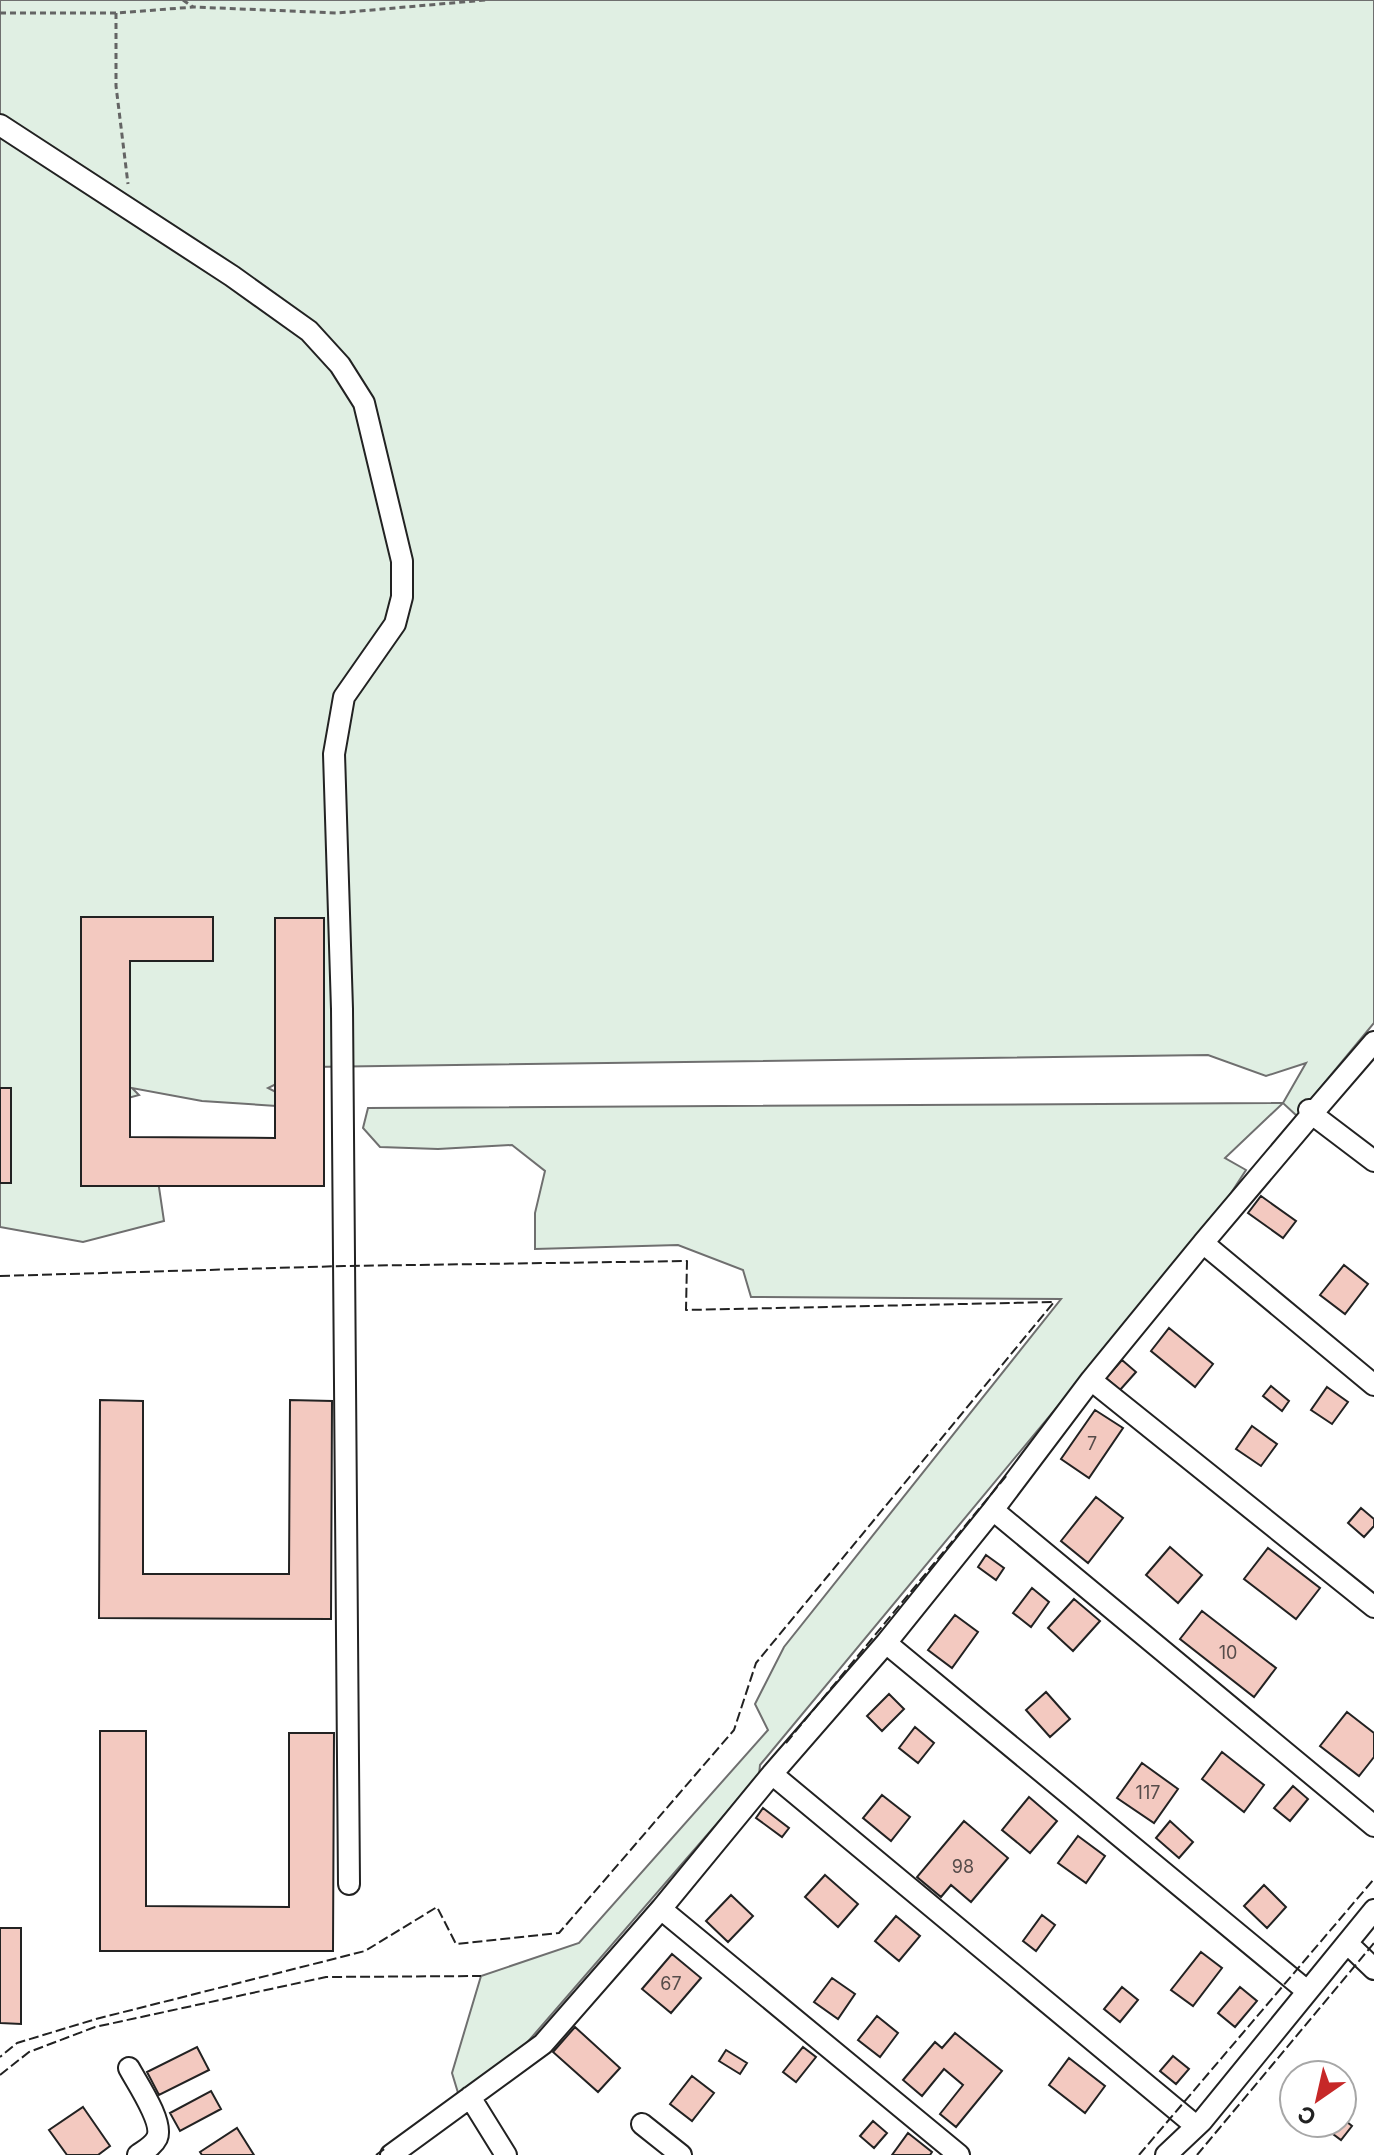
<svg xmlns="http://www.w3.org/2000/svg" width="1374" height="2155" font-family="Inter,sans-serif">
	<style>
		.green { fill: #e0efe3; stroke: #6f6f6f; stroke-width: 2 }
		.building { fill: #f3c9c0; stroke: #222; stroke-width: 2 }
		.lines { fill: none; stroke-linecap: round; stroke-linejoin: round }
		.minor-casing { stroke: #222; stroke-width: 24 }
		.path { stroke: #646464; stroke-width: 3; stroke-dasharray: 6 4; stroke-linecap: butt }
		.minor { stroke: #fff; stroke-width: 20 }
		.fence { stroke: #222; stroke-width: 2; stroke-dasharray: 10 4; stroke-linecap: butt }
		.labels { text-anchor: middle; stroke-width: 6; stroke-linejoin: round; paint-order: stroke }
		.number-label { font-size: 18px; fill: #564c4a }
	</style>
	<rect width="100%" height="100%" fill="#fff"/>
	<path class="green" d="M0,0H1374V1023L1297,1116L1283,1103L1225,1158L1246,1170L1218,1213L760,1765L759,1775L525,2045L459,2096L452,2073L481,1976L579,1943L768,1730L755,1704L784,1647L1061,1299L751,1297L743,1270L678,1245L535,1249V1213L545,1171L512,1145L438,1149L380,1147L363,1128L368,1108L1283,1103L1306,1063L1266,1076L1208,1055L310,1067L268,1088L307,1108L202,1101L132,1088L139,1095L113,1102L86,1142L156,1167L164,1221L83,1242L0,1227Z"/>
	<path class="building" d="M81,917H213V961H130V1137L275,1138V918H324V1186H81Z
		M0,1088H11V1183H0Z
		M1261,1196L1296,1221L1283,1238L1248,1213Z
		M1344,1265L1368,1284L1345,1314L1320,1295Z
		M1169,1328L1213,1364L1195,1387L1151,1351Z
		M1122,1360L1136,1372L1120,1390L1106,1378Z
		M1271,1386L1289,1401L1282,1411L1263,1396Z
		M1327,1387L1348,1402L1332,1424L1311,1410Z
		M100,1400L143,1401V1574H289L290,1400L332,1401L331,1619L99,1618Z
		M1095,1410L1123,1428L1089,1478L1061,1459Z
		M1252,1426L1277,1444L1261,1466L1236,1449Z
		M1096,1497L1123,1518L1088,1563L1061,1541Z
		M1361,1508L1374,1519V1526L1364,1537L1348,1523Z
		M1170,1547L1202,1575L1178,1603L1146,1575Z
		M1268,1548L1320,1588L1296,1619L1244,1579Z
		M986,1555L1004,1568L996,1580L978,1567Z
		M1032,1588L1049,1602L1031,1627L1013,1613Z
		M1074,1599L1100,1621L1073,1651L1048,1628Z
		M1202,1611L1276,1668L1254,1697L1180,1639Z
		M955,1615L978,1632L952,1668L928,1650Z
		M1046,1692L1070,1719L1050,1737L1026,1710Z
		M889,1694L904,1709L882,1731L867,1716Z
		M1347,1712L1374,1733V1757L1359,1776L1320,1746Z
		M915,1727L934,1743L918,1763L899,1748Z
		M100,1731H146V1906L289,1907V1733H334L333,1951H100Z
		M1222,1752L1264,1785L1244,1812L1202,1779Z
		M1142,1763L1178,1789L1154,1823L1117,1798Z
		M1293,1786L1308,1799L1290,1821L1274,1808Z
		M882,1795L910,1817L891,1841L863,1818Z
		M1029,1797L1057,1821L1030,1853L1002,1830Z
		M763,1808L789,1828L782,1837L756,1818Z
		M964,1821L1008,1858L971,1902L951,1885L941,1897L917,1877Z
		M1170,1821L1193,1842L1179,1858L1156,1838Z
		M1078,1836L1105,1856L1086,1883L1058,1863Z
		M825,1875L858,1904L838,1927L805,1897Z
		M1264,1885L1286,1907L1267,1928L1244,1906Z
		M731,1895L753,1916L728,1942L706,1921Z
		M1042,1915L1055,1925L1036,1951L1023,1941Z
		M896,1916L920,1936L899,1961L875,1941Z
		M0,1928H21V2024L0,2023Z
		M1201,1952L1222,1968L1193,2006L1171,1990Z
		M672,1954L701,1978L671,2013L642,1989Z
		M832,1978L855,1994L838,2019L814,2002Z
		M1122,1987L1138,2000L1120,2022L1104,2009Z
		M1240,1987L1257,2001L1235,2027L1218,2013Z
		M877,2016L898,2033L880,2057L858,2040Z
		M575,2027L620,2068L598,2092L553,2052Z
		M955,2033L1002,2071L956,2127L940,2114L963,2085L944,2069L922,2096L903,2080L935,2042L942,2048Z
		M197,2047L209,2070L159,2095L147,2072Z
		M803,2047L816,2057L796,2082L783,2072Z
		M726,2050L747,2063L740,2074L719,2061Z
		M1173,2056L1189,2069L1176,2084L1160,2071Z
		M1069,2058L1105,2086L1085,2113L1049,2085Z
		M692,2076L714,2093L692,2121L670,2104Z
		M211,2091L221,2109L180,2131L170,2113Z
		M83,2107L110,2146L98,2155H67L49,2130Z
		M1342,2118L1352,2126L1341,2140L1325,2128L1329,2123H1342Z
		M873,2121L887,2133L874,2148L860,2136Z
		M237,2128L254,2155H202L200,2152Z
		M908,2133L932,2152L930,2155H892Z"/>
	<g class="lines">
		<g class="minor-casing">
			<path id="minor" d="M0,125L232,276L309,331L340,365L364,403L402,561V597L395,624L344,697L334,754L342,1009L349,1884
				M1374,1042L1312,1114L1374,1161
				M1309,1110L1312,1114L1203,1243L1374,1385
				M1091,1380L1203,1243
				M1374,1607L1091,1380L993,1510L1374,1826
				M886,1643L993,1510
				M661,1909L959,2155
				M1347,1943L1374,1969
				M129,2068C137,2083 164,2122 157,2138C153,2146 145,2150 138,2155
				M470,2097L506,2155
				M642,2124L681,2155
				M1196,2126L772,1774L886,1643L1307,1991
				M391,2155L543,2044L661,1909L772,1774
				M1166,2155L1202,2121L1374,1910"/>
		</g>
		<path class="path" d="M183,0L193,7
			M0,13H116L194,7L337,13L486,0
			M116,13V86L128,184"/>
		<use href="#minor" class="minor"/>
		<path class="fence" d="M0,1276L344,1266L687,1261L686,1310L1054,1302L756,1663L734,1730L559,1933L456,1944L437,1907L365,1951L96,2019L17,2043L0,2057
			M786,1743L1007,1475
			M0,2075L29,2052L95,2027L326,1977L481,1976
			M376,2155L387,2147
			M1139,2155L1374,1879
			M1197,2155L1374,1943"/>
	</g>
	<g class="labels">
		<g class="number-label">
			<text x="1092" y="1450">7</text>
			<text x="1228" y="1659">10</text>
			<text x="1148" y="1799">117</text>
			<text x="963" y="1873">98</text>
			<text x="671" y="1990">67</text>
		</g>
	</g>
	<g transform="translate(1318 2099) rotate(214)"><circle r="38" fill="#ffffff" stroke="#a7a7a7" stroke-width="2"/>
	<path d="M0-6L14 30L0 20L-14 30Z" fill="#c62828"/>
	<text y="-12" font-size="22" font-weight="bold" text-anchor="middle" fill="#222222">С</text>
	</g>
</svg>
